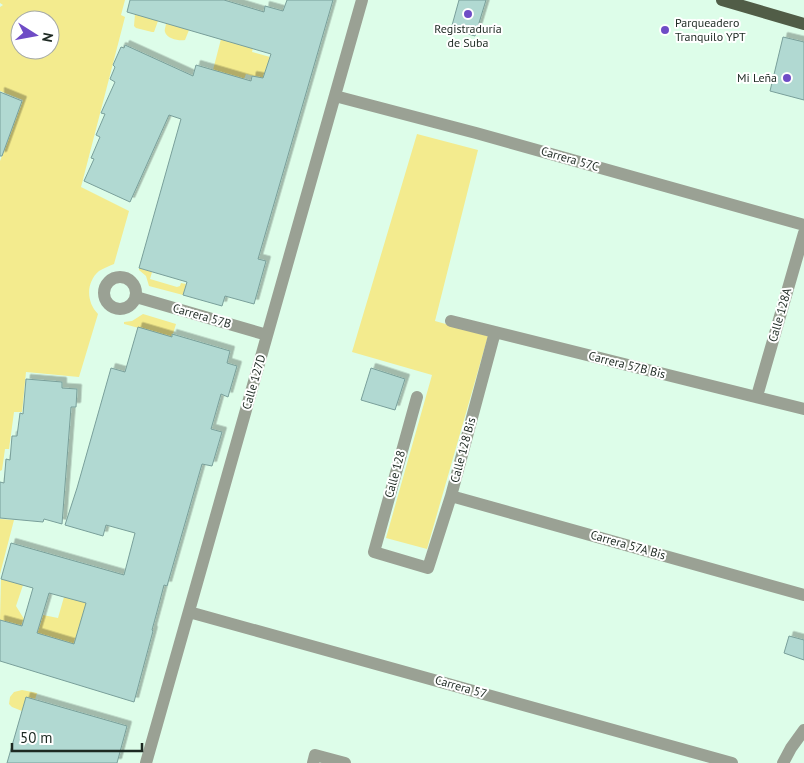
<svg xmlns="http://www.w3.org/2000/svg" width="804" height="763" font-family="'PT Sans',sans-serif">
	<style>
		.green { fill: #f3eb8e; fill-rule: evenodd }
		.building { fill: #b1d9d2; stroke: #799f9a; fill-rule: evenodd; filter: url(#shadow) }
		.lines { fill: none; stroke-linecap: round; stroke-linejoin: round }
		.minor { stroke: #9aa194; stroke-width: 12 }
		.major { stroke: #515d47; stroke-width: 12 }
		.poi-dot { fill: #6f4cc6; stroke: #fff; stroke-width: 2 }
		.labels { text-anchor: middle; stroke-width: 4; stroke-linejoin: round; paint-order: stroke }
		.poi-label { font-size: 12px; fill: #1d2922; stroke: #fff; text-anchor: start }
		.street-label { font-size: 12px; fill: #1d2922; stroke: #fff }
	</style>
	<defs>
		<filter id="shadow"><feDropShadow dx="4.5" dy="-4.5" stdDeviation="0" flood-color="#0004"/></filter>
	</defs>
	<rect width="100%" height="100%" fill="#ddfde9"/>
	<path class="green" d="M0,0H125L121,15L125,17L81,187L129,211L114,264C109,266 104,268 99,271C86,282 86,302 98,314L79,377L26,372L22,412H14L9,449H5L2,470L0,471V161L23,100L0,91V7L3,5L0,3ZM20,20H50V50H20Z
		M135,14L158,21L154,32H152L136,28L134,26Z
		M166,23L189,30L185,40C179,41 167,39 165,32C164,30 166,26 166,23Z
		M221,39L253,48L252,52L270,57L264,79L246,74L244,79L213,70Z
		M417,134L478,150L435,321L488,336L427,549L386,538L432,375L352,352Z
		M139,268L152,272L150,279L177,287L180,286L181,283L186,284L183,295L149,286L146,276L139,270Z
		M143,314L176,324L172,337L124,324V322L132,321Z
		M0,519L14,520L0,574Z
		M1,579L23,585L16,606L24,619L21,626L0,620Z
		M64,597L96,605L89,627L80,625L74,644L37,633L43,615L58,618Z
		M22,690L37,693L35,699L26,697L22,711L12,707L9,704L10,697L14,692Z"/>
	<path class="building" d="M130,0H224L264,12L265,6L283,11L287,0H333L258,259L266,261L254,304L225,296L222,306L183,295L187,282L139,268L181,119L169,115L130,202L84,181L94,159L91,158L100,137L96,135L105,114L101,113L115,82L110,79L115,67L113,65L121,47L124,48L125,45L193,76L196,65L251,81L252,76L263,78L271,54L127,12Z
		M459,0H486L475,36L451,29Z
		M783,37L804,42V100L770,91Z
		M0,92L22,101L2,156H0Z
		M138,327L172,337V334L230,351L227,363L237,366L228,397L221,394L211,429L222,432L212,466L202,464L167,586L164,585L158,608L152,630L153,631L134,702L0,661V620L22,626L33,588L1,579L11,543L124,575L135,533L106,525L103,536L65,525L77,488L111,368L125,372ZM49,593L86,603L74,644L37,633Z
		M371,368L405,379L395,410L361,400Z
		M26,379L62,382V388L77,389L76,407H71L62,524L44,519L43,522L0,518V482L4,483L6,459L10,460L12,436H17L20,413L23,414Z
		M789,636L804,640V660L784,653Z
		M26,697L127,726L117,763H7Z"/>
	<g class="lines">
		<path class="minor" d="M335,96L476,133L804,225
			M104 293a16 16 0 1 1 32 0a16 16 0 1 1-32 0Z
			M136,297L267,335
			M451,321L804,409
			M757,396L804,233
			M417,397L374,552L428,568L451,496L495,332
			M451,496L804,595
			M189,612L732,763
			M146,763L362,0
			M313,763L315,755L345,763
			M783,763L791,748L804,730"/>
		<path class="major" d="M722,0L804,24"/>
	</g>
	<g class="poi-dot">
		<circle cx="468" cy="14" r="5"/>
		<circle cx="665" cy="30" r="5"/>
		<circle cx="787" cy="78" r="5"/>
	</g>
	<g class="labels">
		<g class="poi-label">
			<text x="675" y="27">Parqueadero<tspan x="675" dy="14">Tranquilo YPT</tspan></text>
			<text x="468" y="33" text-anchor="middle">Registraduría<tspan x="468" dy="14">de Suba</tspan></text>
			<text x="777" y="82" text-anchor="end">Mi Leña</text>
		</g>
		<g class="street-label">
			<text transform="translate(570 159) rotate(16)" y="4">Carrera 57C</text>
			<text transform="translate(780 315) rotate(-74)" y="4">Calle 128A</text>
			<text transform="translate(202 316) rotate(16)" y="4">Carrera 57B</text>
			<text transform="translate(627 365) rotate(14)" y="4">Carrera 57B Bis</text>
			<text transform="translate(254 382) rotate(-74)" y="4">Calle 127D</text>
			<text transform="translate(463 450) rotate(-75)" y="4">Calle 128 Bis</text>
			<text transform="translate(395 474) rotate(-75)" y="4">Calle 128</text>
			<text transform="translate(628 545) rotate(16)" y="4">Carrera 57A Bis</text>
			<text transform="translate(461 687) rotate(16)" y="4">Carrera 57</text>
		</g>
	</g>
	<g transform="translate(35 35) rotate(101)"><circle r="24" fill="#ffffff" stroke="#a5a9a7"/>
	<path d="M0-4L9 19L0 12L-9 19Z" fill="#6f4cc6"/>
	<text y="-8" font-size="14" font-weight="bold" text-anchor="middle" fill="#1d2922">N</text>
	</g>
	<path d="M12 743v8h130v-8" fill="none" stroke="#1d2922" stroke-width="2.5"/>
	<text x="20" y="743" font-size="15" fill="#1d2922" stroke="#ffffff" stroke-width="4" paint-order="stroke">50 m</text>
</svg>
